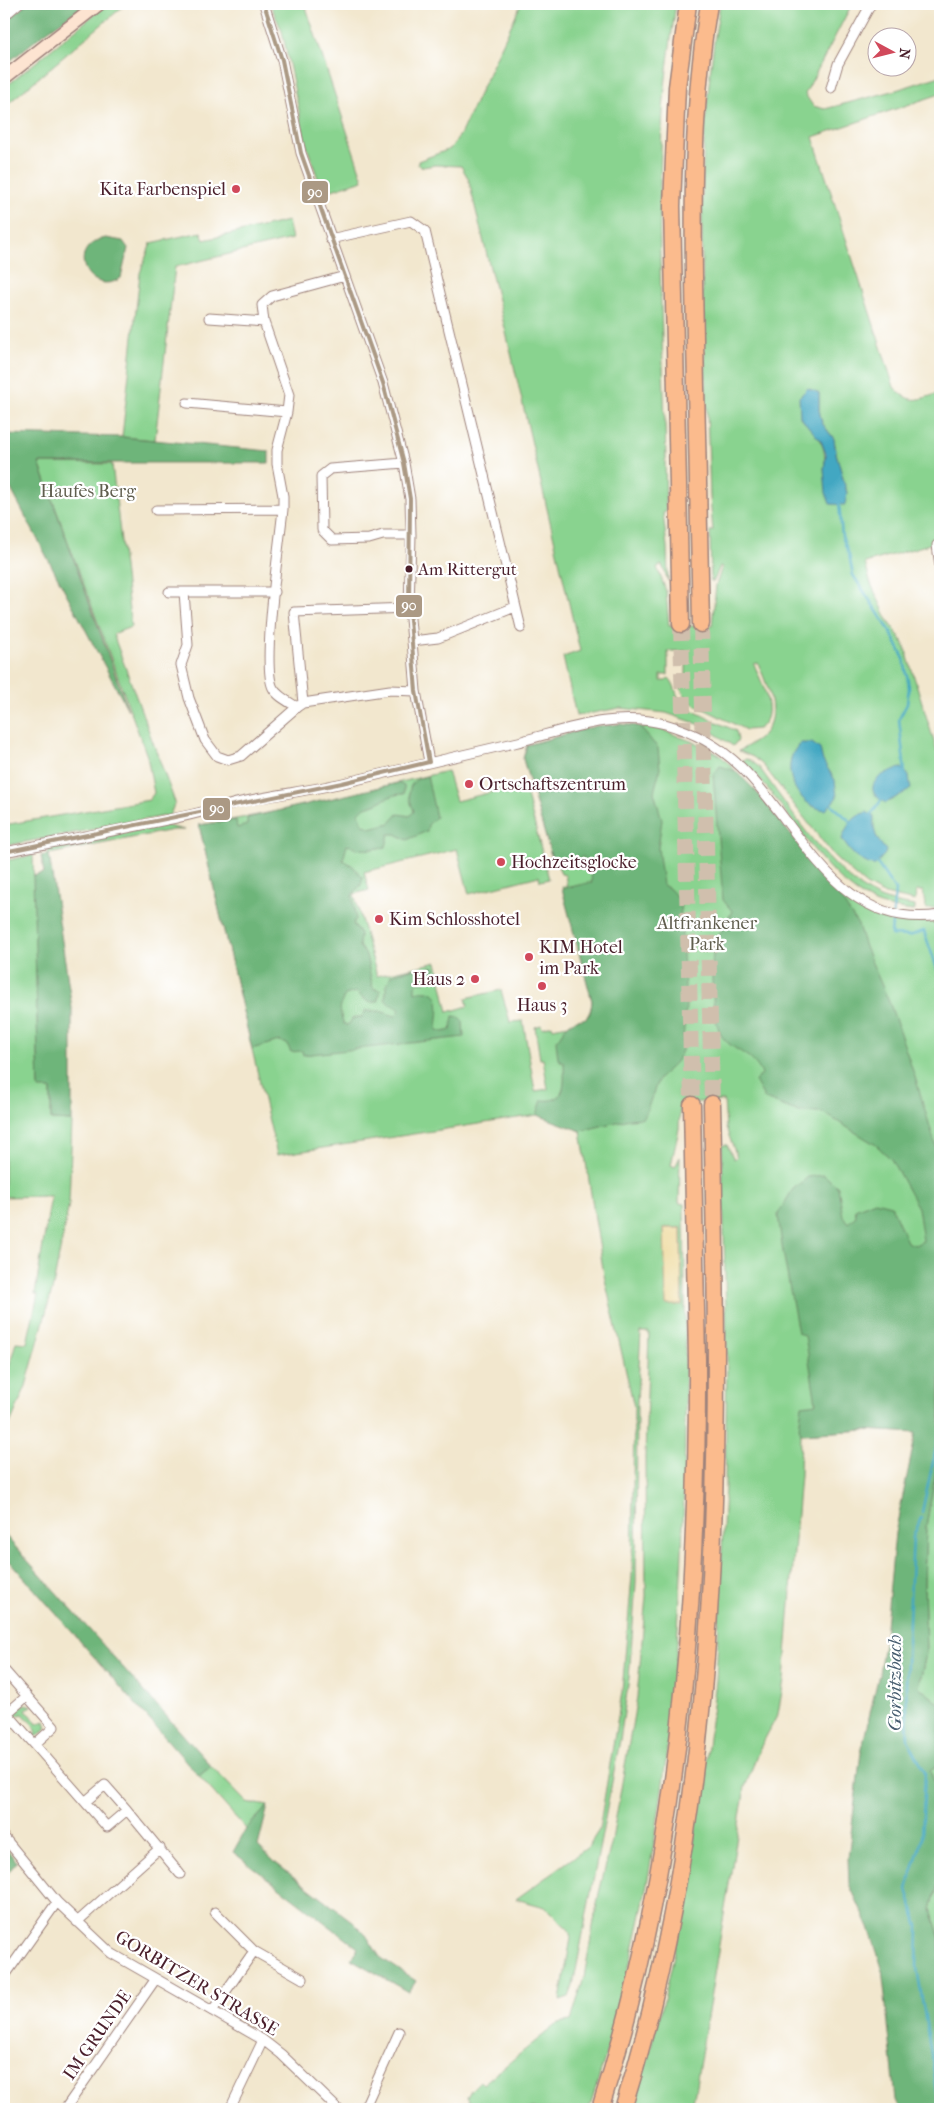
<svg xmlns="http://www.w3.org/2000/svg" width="944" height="2113" font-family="'IM FELL French Canon',serif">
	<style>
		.green { fill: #89d38f; stroke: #6a795d; fill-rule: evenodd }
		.forest { fill: #6eb57a; stroke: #5c6a52 }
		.sand { fill: #eeda9e; stroke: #9c7c64 }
		.water { fill: #42a7c2; stroke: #466376 }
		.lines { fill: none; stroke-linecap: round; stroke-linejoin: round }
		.stream { stroke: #42a7c2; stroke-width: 2.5 }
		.highway-tunnel { stroke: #d0bfad; stroke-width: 16; stroke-dasharray: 16 8; stroke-linecap: butt }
		.street-casing { stroke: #9e837c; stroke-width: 11 }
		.secondary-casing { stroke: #9e837c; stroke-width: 15 }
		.highway-casing { stroke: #9e837c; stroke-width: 19 }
		.street { stroke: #fff; stroke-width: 9 }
		.secondary { stroke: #fde4d1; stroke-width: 12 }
		.highway { stroke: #fbbb8d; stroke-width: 16 }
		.bus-1-casing { stroke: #fff; stroke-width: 8 }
		.bus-1 { stroke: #ab9984; stroke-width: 4 }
		.poi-dot { fill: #d1495b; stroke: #fff; stroke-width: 2 }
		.bus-dot { fill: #4a1f2b; stroke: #fff; stroke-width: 2 }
		.labels { text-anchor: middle; stroke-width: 4.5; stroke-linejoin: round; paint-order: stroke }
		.bus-label { font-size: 17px; fill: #4a1f2b; stroke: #fff; text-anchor: start }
		.poi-label { font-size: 18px; fill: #4a1f2b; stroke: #fff; text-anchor: start }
		.park-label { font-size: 18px; fill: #605e4e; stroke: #fff }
		.street-label { font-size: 18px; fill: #4a1f2b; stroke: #fff }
		.water-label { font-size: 19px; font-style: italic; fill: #465c6f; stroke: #fff }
		.line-badge { stroke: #fff; stroke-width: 2 }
		.badge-label { font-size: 14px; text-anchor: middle; font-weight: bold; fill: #fff }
	</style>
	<rect width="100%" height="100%" fill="#fff"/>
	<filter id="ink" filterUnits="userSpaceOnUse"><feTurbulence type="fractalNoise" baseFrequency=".02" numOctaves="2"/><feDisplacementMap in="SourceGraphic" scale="10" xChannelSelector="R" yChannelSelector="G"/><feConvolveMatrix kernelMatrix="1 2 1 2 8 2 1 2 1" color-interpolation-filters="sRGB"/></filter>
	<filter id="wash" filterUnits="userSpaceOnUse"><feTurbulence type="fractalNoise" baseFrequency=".0096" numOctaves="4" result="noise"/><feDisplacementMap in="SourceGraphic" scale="20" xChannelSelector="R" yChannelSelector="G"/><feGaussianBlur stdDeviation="1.12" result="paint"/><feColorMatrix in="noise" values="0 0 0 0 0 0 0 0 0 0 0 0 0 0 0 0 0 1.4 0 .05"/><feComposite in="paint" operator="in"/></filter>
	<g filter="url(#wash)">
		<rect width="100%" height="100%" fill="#f2e7ce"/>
		<path class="green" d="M107,4H126L4,107V88Z
			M270,4H305L363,180L323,193L306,144L282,31Z
			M521,4H676C672,31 668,59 665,87C654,208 663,338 666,459L665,460L666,512L663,513L667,547L668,581L662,565L657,567L666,591L669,626H712L716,585L722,567L720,566L714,581H711L710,531H713L710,497C707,387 699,276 703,166C705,112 711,58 720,4H852L805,94L813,106L825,109L893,91L940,76V94L813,137L894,387C910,406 919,399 940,393V541L865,563L871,584L888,620L904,644L940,761V907L927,909L925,906L923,891H916L915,901L881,893L866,885L850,871L834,856L763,765L753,757L739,751C747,746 756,742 762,736C782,714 767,686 758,663L754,664C761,682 780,716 758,729L746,730L688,701L681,689V685L686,677V651H668V675H661V681H666L669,678C676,685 675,694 681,702C689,711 724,725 736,731L738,740L733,746L704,726L666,713L620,708L576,716L563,657L580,651L510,349L468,178L461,166L435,165L423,167L418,165V161L450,149L460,135ZM819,393V410L822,423L834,439L836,453L847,493L824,469C828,442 816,436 800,417Z
			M288,221L292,239L175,267L155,440L122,437L140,273L151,243L201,232L204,240Z
			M39,463L112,464L131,627L113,634L175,802L170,815L4,846V825L149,800L154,793L147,756Z
			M619,724L660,729L701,745L720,755L754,789L815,867L832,886L853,904L872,916L889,921L940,922V1419L930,1433L865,1430L801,1434L800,1475L784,1680L778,1714L759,1750L745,1787L692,2109H633L663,2004L683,1915L707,1755L716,1680L725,1486L727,1359L722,1145H727L734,1159L737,1157L726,1128L724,1101L680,1103L679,1129L671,1165L675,1167L680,1157L679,1203L684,1204C687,1441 689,1681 641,1914C627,1980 610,2045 589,2109H467L469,2100L467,2097L471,2090L480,2081L483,2084L558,2023L571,2021L584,1977L599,1893L612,1840L637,1697L646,1596L645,1457L649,1332H641L637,1401L636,1583L629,1678L620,1740L573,1986L569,1997L560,2000L571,1938L569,1930L545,1907L516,1899L588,1847L599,1830L622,1692L632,1576L634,1407L604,1275L581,1131L560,1121L537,1115L277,1155L199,825C283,813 365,790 447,771L456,801L524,784L549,879L540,881L539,876L469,894L457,849L364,872L369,890L354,894L377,976L437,962L448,1012L468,1006L466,998L501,990L510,1022L523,1021L535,1091L548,1089L543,1059H540L535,1027L541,1025L542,1028L552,1025L553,1028C574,1023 590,1026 592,1001L562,887L567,886L565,875L561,874L557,863L553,862L523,759L527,745L577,731ZM664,1228H681L682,1304Z
			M746,759L750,760L759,767C789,808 832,876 878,897C889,902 903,904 915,906V910L913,911C900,909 887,908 875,903C820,879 787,801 742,761Z
			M164,825L184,830H173L49,854L47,847Z
			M33,855L39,1088L51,1089V1120L72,1121L69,1204L53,1287L26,1386L4,1438V1386L16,1342L27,1343L38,1294H35L51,1196L4,1197V861Z
			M940,1458V1704L919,1687L926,1653L924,1583L926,1526L938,1462Z
			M25,1704L32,1706L26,1709L27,1712L31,1715L37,1724L45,1721L47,1728L36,1737L31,1735L37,1733L34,1726L23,1714L15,1716L16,1711Z
			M940,1764V1797L930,1771Z
			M211,1766L246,1802L268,1806L246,1829L199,1776Z
			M940,1877V1939L931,1909Z"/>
		<path class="forest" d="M26,4H87L43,34L4,66V23Z
			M106,238L123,241L128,248L121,278C90,299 62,247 106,238Z
			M4,434L122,437L269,451V463H39L128,710L4,476Z
			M619,724L639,726L658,748L660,769L654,792L662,820L658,848L663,885L670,889L680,901L686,1005L682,1051L676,1062L658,1080L644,1118L629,1119L581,1131L537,1115L542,1100C568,1103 564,1082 564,1063L558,1059L556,1041C560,1036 564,1028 569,1024C582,1014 590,1027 592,1001L562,889L592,882L589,861L583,857L557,863L553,862L523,759L527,745L596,726Z
			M720,766L736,771L754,789L832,886L858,925L865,947L890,1004L915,1077L940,1160V1458L938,1462L926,1526L924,1583L926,1653L919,1687L940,1704V1764L930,1771L940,1797V1877L931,1909L940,1939V2109H900L896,2100L882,1968L869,1927L849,1884L848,1858L861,1752L879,1674L885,1636L895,1533L916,1433L865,1430L801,1434L799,1427L802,1405L816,1403L805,1336L798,1333L782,1246L778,1214L793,1189L808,1177L824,1175L838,1187L843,1216L848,1223L856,1216L855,1209L875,1201L891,1205L907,1242L915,1245L923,1241L918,1208L891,1159L876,1145L822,1112H799L765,1099L755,1081L762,1074C751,1052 736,1053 723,1038C712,1026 709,960 715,945C719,933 727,922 732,911L723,900L713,775Z
			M427,776L436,817L428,825L427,831L407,840L396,834H389L386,847C367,850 364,851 347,845L343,860L353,866L363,878L361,885L352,895L356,919L353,924L360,934L359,946L366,955L373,988L381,991L377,1002H368L356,992L345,995C339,1005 339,1013 344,1024L348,1025L353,1018L362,1017L365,1011H380L395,1016L399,1013V1008L389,1004L385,999L387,984L391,975L411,969L421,971L433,966L435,969L432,977L425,982H419L415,986V992C446,985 438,1010 437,1030L443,1032L451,1030L453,1016L459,1017L463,1021L464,1037L303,1055L302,1051L291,1052L287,1044L279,1041L252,1049L199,825L236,820L237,828L247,825V818L398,783L404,786V794C390,793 379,805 365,807L359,813L362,823L370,828L390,823L398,814L410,816L414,811C406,793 407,780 427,776Z
			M49,854L72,1008V1121L51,1120V1089H39L33,876L44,873L41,856Z
			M4,1534L211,1766L199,1776L4,1555Z
			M268,1806L258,1846L277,1864L353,1922L366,1935L380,1957L416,1981L409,1992L351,1959L358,1948L233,1852L246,1829Z
			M4,1846L17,1862L4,1877Z"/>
		<path class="sand" d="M664,1228H681L682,1305H666Z"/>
		<path class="water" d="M808,388L819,393V410L822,423L834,439L836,453L847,493L845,505L830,504L826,493L824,469L826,454L821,441L800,417L799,397Z
			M801,743H812L820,749L823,761L835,780L837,797L826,810C801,808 782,777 793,753C795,749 798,746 801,743Z
			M902,768L909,776L911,789L886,803C857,788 882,771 902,768Z
			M867,812L874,817C873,832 876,839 886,850L885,854L874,866C859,861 850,853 842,839C847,825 852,817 867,812Z"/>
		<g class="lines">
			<path class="stream" d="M839,503L842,536L849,555L853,575L890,631L904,659L909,687L907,704L899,719L905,773
				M832,805L850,821
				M871,815L882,799
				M877,863L895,890L891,935L909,936L924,931L940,977
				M922,1512L940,1430
				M921,1518L913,1537L906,1685L908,1740L925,1772L922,1839L907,1889L918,1926L917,1968L940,2109"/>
		</g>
	</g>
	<g filter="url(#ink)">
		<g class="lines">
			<path class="highway-tunnel" d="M681,624L692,1105
				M701,624L712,1104"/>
			<g class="street-casing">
				<path id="street" d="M264,4L282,60L301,153L383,383L404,463L410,499L411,535L409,608L412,641L416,691L429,762
					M4,16L18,4
					M831,88L838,64L871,4
					M330,239L411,221L425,231L521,628
					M209,318L264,322
					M187,403L287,412
					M404,463L330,469L321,476L322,530L332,540L369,539L383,535H411
					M156,510L283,509
					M937,545L940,567
					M169,592H275
					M184,592L188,645L181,665L189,698L205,740L217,756L228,760L241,756L297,707L303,703L390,690L416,691
					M412,641L438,638L515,607
					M303,703L294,612L409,608
					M297,707C289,702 277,696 273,688C261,665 280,541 283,509V496L277,464V450L287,412L289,395L264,322L262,305L272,296L345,276
					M4,852C61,841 119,830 176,818C196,814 216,808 236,803C271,795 307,791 343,783C400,770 457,756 514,743C563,731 613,710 665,724C694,732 719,746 741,767C803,827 836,931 940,915
					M4,1670L54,1727L35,1744
					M7,1713L107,1827L127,1810L180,1874
					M4,1716L27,1696
					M85,1802L105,1785L127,1810
					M4,1837L57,1902L111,1953L263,2040L281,2054L338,2109
					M77,1922L160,1848
					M254,1951L303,1979
					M4,1977L57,1902
					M212,2011L254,1951L215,1912
					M65,2109L155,1980
					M230,2109L263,2040
					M364,2109L399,2032"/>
			</g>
			<g class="secondary-casing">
				<path id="secondary" d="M4,78L99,4"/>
			</g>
			<g class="highway-casing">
				<path id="highway" d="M681,624L672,206L677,87L688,4
					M701,624C699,529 697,434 695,340C693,227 690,115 709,4
					M600,2109C678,1868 698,1612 697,1360C696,1275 693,1190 692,1105
					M623,2109C726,1784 720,1441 712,1104"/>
			</g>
			<use href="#street" class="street"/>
			<use href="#secondary" class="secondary"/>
			<use href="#highway" class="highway"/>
			<g class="bus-1-casing">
				<path id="bus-1" d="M264,4L282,60L301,153L383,383L404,463L410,499L409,608L416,691L429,762
					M4,852L342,783L429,762"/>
			</g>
			<use href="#bus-1" class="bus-1"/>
		</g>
	</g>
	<g class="poi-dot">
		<circle cx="236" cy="189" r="5"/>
		<circle cx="469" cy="784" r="5"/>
		<circle cx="501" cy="862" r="5"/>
		<circle cx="379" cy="919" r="5"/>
		<circle cx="529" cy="957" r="5"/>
		<circle cx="475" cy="979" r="5"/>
		<circle cx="542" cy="986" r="5"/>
	</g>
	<circle class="bus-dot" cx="409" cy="569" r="4.5"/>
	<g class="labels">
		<g class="bus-label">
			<text x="418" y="575">Am Rittergut</text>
		</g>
		<g class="poi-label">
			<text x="226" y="195" text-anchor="end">Kita Farbenspiel</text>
			<text x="479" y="790">Ortschaftszentrum</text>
			<text x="511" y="868">Hochzeitsglocke</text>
			<text x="389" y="925">Kim Schlosshotel</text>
			<text x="539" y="953">KIM Hotel<tspan x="539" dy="21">im Park</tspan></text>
			<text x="465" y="985" text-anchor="end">Haus 2</text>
			<text x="542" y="1011" text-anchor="middle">Haus 3</text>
		</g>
		<g class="park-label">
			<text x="88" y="497">Haufes Berg</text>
			<text x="707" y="929">Altfrankener<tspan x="707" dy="21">Park</tspan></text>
		</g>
		<g class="street-label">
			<text transform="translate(197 1983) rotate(31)" y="6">GORBITZER STRASSE</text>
			<text transform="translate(97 2035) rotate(-55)" y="6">IM GRUNDE</text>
		</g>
		<g class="water-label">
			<text transform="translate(894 1683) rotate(-90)" y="7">Gorbitzbach</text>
		</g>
	</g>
	<g class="line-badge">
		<rect x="301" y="180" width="28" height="24" rx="5" fill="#ab9984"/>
		<rect x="395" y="594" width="28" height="24" rx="5" fill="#ab9984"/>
		<rect x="202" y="797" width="29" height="24" rx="5" fill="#ab9984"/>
	</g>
	<g class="badge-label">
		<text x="315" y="197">90</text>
		<text x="409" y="610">90</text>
		<text x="217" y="813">90</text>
	</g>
	<rect width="944" height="2113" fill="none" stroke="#fff" stroke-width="20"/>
	<g transform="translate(892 52) rotate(97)"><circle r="24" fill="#ffffff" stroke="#b7a5aa"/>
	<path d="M0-4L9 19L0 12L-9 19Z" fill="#d1495b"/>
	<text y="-8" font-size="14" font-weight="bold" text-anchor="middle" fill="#4a1f2b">N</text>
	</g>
</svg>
